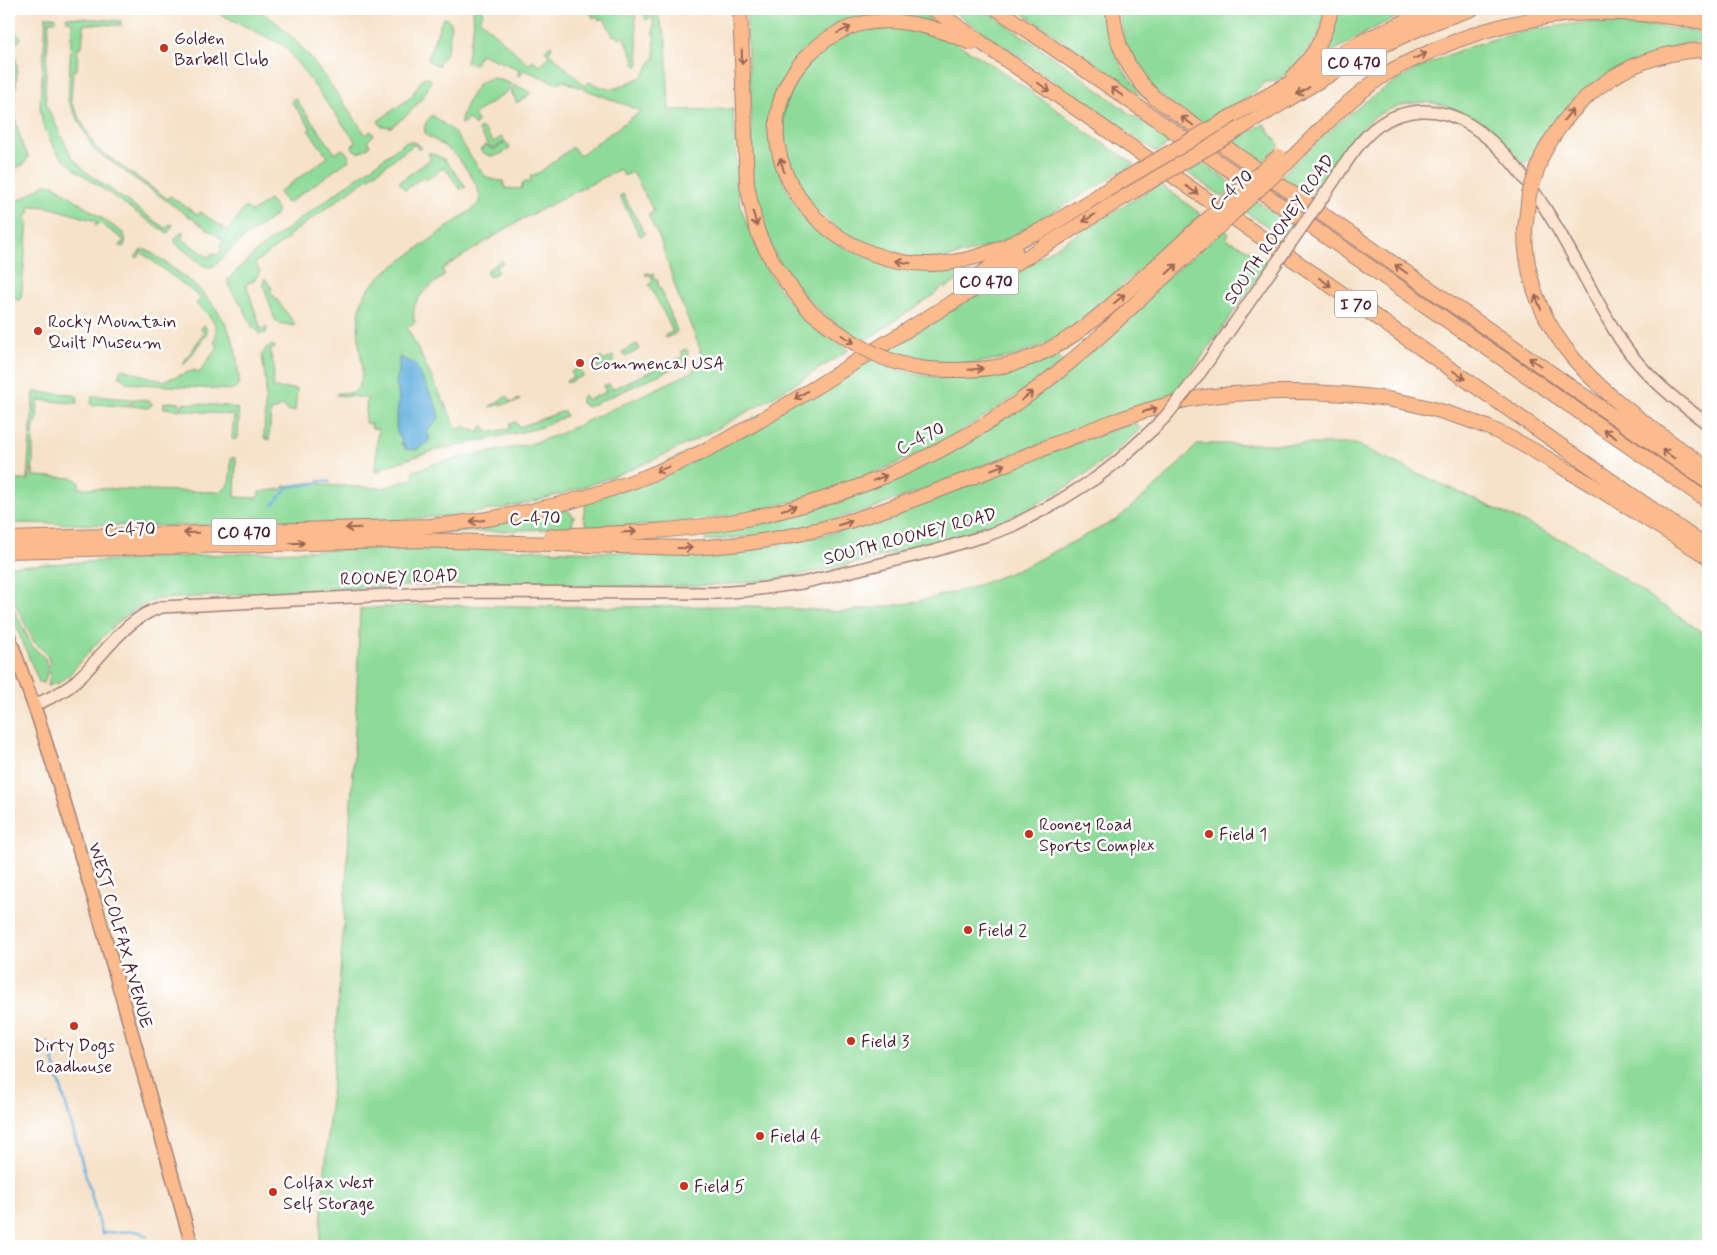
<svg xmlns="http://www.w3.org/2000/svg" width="1717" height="1255" font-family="Mynerve,sans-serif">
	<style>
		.green { fill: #8edb99; stroke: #6c7d62 }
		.water { fill: #65b1de; stroke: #586884 }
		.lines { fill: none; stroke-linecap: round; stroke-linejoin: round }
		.stream { stroke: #65b1de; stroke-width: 2.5 }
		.secondary-casing { stroke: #a0807a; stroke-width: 14 }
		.primary-casing { stroke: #a0807a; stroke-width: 15 }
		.highway-casing { stroke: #a0807a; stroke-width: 16 }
		.secondary { stroke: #fde4d1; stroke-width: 11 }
		.primary { stroke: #fbbb8c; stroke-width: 12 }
		.highway { stroke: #fbbb8c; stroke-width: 14 }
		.secondary-bridge-casing { stroke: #a0807a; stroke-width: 14; stroke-linecap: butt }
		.highway-bridge-casing { stroke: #a0807a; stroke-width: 16; stroke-linecap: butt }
		.secondary-bridge { stroke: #fde4d1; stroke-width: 11 }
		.highway-bridge { stroke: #fbbb8c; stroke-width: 14 }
		.oneway { stroke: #9a6557 }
		.poi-dot { fill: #c8321e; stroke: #fff; stroke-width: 2 }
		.labels { text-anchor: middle; stroke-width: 5; stroke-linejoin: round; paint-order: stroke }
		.shield { fill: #fff; stroke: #80626b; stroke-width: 1 }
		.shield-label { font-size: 16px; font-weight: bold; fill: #4a1f2b }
		.poi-label { font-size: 18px; fill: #4a1f2b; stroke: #fff; text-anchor: start }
		.street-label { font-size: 18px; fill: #4a1f2b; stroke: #fff }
	</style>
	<rect width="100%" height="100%" fill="#fff"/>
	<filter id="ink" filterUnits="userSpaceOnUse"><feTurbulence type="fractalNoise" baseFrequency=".02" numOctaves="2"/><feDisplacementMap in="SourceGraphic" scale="10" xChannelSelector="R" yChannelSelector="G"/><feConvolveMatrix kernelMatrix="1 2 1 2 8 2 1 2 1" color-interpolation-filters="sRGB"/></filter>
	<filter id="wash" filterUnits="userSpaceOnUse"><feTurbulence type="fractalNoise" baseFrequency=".0096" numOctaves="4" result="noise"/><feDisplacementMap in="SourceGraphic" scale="20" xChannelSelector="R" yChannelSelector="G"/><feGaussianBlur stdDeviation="1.12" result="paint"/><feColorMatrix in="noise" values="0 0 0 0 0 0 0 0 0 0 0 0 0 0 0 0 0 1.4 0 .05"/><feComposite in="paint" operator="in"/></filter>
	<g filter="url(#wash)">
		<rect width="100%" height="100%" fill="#f6e2c9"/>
		<path class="green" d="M210,9C223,9 240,6 253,9C290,19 343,103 366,135L371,131L374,135L368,140L370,146L359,153L353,149L352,146L356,142L285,46Z
			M473,9H481L483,14L479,19L529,65L533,60L540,66L549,56L545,50L551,45L552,47L549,52L585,86L589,82C609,90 610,92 630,82C635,80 641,78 644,74C648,68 650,62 655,57L653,16L646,20L643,9H656L666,40L669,110L733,109L740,206L765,268L785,297L801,314L830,338L849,350C756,409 661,466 554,496C474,519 391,521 309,523C263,524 218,525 172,526C118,526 63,523 9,523V486H16V480H29L33,468V476L74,478L79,482V488L219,492C233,488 230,470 231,458L234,457L236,460L235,497L258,498L259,492L283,489L285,486L316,482L323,485L383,488L414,478L412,472L436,463L530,444L557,435L692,372L700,360V348L678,295L660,239L649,217V214L654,212L633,172L624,176L620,169L517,222L442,269L445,275C428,288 408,300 415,323L407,327L457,429L466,427L480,432L481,427L485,426L486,432L510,429V423L516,422L519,427L564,411L566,416L539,428L433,451L380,468L381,471L375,472L378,429L371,428L372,424L365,423L367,398L336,395L337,393H353C368,382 360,357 359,342C358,329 358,316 361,304C365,291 374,282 384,273L470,211C474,207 479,205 480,199C481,187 461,160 452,152C444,145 434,140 426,135C422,126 427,121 432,115L453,131L483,174C489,180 495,180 503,181L505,188L521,189L523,182H530L531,176L540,172L573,147L579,156L641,111L561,80L559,84L524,70L519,77L518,74L519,69L480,54L475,64L466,62L474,24Z
			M588,9H621L629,16L633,13H635L639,62L637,67L633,63L635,60L623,36L619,38L617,35L613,36L604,18L599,20L597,16L593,18Z
			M746,9H916L931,20V22L875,17L794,65L775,160L785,186L797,206L843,247L879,262L986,261L946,288L943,286L932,296L864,341C813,314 769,264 758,207C752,178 752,149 751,120C749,83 748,46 746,9Z
			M950,9H984L1083,78L1130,114L1172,142L1156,152Z
			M1017,9H1108C1112,28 1113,51 1123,69C1131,83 1146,94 1157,106Z
			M1118,9H1326L1318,36L1294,68L1276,81L1266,82L1252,95L1201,124L1168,101L1147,83L1126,49Z
			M1336,9H1415L1378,26L1312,63Z
			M45,17H55L56,19L55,21H49L45,91L47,107L72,157L86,172L166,229L170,224L173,225L167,234L163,229H160L76,170L58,154L52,144L43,125L40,107L46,19Z
			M66,17L121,21V25L84,24L82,47H78L77,70H73L71,102L96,148L168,199L170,196L198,215L200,212L228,231L245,207L252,212L269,200L277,209V214L240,241L215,266L207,267L203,265L176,244L175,239L182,231L184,233L181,238L208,257L213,253L218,255L222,249L220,246L223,240L94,150L68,101L72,22L67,21Z
			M445,18L451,22C450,34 450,54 439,62V65H436L429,61L428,57L442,20Z
			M1594,22C1633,23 1670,27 1708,34V40L1674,45V49L1627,64L1536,157L1534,155L1523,165C1491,131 1454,92 1403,105C1389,109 1376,114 1366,124C1347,142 1333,168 1319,190L1317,189L1305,196L1279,178C1306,153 1332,127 1361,105C1429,53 1509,28 1594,22Z
			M903,26L954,42L988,62L1080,126L1082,130L1135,164L1110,177V179L1106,181L998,244L941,260L895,257L846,236L808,203L784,156L783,111L798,75L827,44L862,29Z
			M9,31L15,32L21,37L20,40L15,44L9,43Z
			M9,54L14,55C21,66 14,92 14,106C15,119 18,132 22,144C24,150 28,152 28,158L24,164L9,172V124L13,58L9,57Z
			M426,77L431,80C425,100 408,115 391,127L381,126L378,121L411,97L423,78Z
			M494,78L512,84L508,91L474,114L478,121L475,126L469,119L461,124C459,116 473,90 479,84C483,80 489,79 494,78Z
			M515,85L530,92L529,95L517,103L511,91Z
			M295,98L335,153L343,149L349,156V160L288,203L285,202L279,192L328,157L308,130L311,128L291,101Z
			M1264,124L1280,146L1259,164L1228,143Z
			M481,128L482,130L484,129L493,142L502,137L505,141L495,148H491L478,130Z
			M406,142H413L422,147L418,149L415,144L288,236L289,238L255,263L260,271L254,281L246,284L261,329L267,327L266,333L259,334L258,330L253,328L244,309L229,287L228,279L258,250Z
			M506,142L510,148C499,156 491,160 480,150L486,145L494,150Z
			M430,152L445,160L466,187L460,189L444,167L426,180L423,177L405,190L399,182L431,159L428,154Z
			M1199,161L1236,186L1223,197L1184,170Z
			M45,184L54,185L123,233C126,238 127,242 123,247L120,246L124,240L100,223L95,226L96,221L48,207L30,206L29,213L27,214L26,220L28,221L21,300L9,299L14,217L9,216V201L13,200L14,202L27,196Z
			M1160,184L1202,215C1189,227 1176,239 1162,251C1156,256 1148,261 1142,267C1119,289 1097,312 1070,330C1015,367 947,372 885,351Z
			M623,194L645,234L640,236L620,196Z
			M1255,200L1293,226L1285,238L1244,211Z
			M1224,230L1229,233L1226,239L1250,250L1268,263L1185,381L1170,398L978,467L972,471L869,510L780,533L705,541L704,533L757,524L795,515L855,496L906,475L972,440Z
			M141,250H147C198,285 237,312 239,380L238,385L236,389L234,388L231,390L127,383L121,377H119L120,370L122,369L163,381L195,370L199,373L218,346L214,343C221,323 210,317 196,304L201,298L141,252L138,258L135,257Z
			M501,260L503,263L495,267L498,272L489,277L486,271Z
			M646,273L654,274L653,276L658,281L659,289H661L677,331L675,334L665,338L664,336L673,331L649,284L653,282L650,274L646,276Z
			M265,278L272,289L270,291L295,324L294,326L279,323L275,320L263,284Z
			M204,325L206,328L207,333L184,365L185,360L204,333L201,329Z
			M637,344L640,349L625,357L622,352Z
			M270,346H275V348L270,351L274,366L273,388L297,389L295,411H287L286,407L278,406L277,410H271L269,440L264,438L266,384L262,355L267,347Z
			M686,349L688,351C688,358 685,362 678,366L590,406L586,407L581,403V398L584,395L588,400L606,392L603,386L609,384L612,389L683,357L681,351Z
			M1058,355L1063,362C962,440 854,493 728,516C681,524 634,526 588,528L583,517L586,503L869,360C934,386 994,384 1058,355Z
			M613,356L615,361L598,369L594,360L601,357L604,361Z
			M579,368L583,376L567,383L566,381L573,377L571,372Z
			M34,392L70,394L78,397L77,403H74L38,400L37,423L34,424L33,436H30Z
			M92,396L131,399L130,407L96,404L93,406L91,404Z
			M507,396L511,403L519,399L520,401L489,407Z
			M133,399L146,400L152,403V405L148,408L132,406Z
			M170,402L180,403V410L164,408V403Z
			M183,403L228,406L234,409L237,408L239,415L238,437L235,440L232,439L234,415L182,410Z
			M1135,423L1141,428C1092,476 1029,515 963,535C935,544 906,550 878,557C824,571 768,583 712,585C637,589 561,584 486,584C377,585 268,594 158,599C119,612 95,646 68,676L59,683L48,686L50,675L49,660L46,653L34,642L9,591V566H11C149,559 287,548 425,549C473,549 521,549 569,551C638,553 707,556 776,545C902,525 1013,458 1135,423Z
			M30,438L33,439V466H32L27,479Z
			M1198,444H1355L1573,545L1708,636V1246H319C336,1034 353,822 360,609L416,605L601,607L754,606L843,612L911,603L970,588L1020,569L1116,520L1162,481Z
			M567,509L574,517L571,528L427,534L423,533L556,513L557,511Z
			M9,599L32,646L45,658L48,671L44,683L39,682L9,609Z"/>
		<path class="water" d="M399,357L415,364L436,405L439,418L427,432L429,436V441L416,450L405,449L404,444L402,445L400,444L402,441L397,432L396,425L399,397L396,382L399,372Z"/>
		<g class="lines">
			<path class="stream" d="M319,481L330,482
				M273,505L288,487L317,483
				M48,1041L102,1233
				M102,1233L137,1231L147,1236"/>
		</g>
	</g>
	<g filter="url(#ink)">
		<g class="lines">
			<g class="secondary-casing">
				<path id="secondary" d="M1325,194C1340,173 1357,141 1378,126C1390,117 1406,112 1421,111C1514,106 1578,277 1621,341C1644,375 1675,400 1708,424
					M1197,377L1268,275
					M34,705C46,700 58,695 69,687C101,662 121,619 162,607L445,592L715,593L744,591L802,583L934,551L988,535L1012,526L1056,503L1096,478L1117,462L1153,429"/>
			</g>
			<g class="primary-casing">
				<path id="primary" d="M9,636L39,720L95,902L192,1246"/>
			</g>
			<g class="highway-casing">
				<path id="highway" d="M740,9L747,185C751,201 753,219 759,235C771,263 789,287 809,310
					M933,9L1698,541
					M997,9L1708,501
					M1113,9C1114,44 1130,74 1155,98L1708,482
					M971,43C938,28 901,17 865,23C844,27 825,39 809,54C747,116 781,206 851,244C882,260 918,268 953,262C986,257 1016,242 1045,228
					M1293,76C1313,58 1326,36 1331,9
					M1227,119L1363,41L1432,9
					M1241,128C1315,84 1389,34 1472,9
					M1542,156C1575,91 1635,51 1708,50
					M1288,162C1316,134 1344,103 1377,80C1394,67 1415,59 1434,50C1523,10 1613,4 1708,23
					M1525,230C1525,349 1622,406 1708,469
					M1038,233L1118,183
					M967,283L1015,250
					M928,369C958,371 989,371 1018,362C1060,350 1092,322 1123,295C1146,275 1169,255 1191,234
					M552,536C613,534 675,532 736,521C837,502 936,461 1020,401C1085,355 1142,296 1202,242
					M9,539L430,526C532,517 630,490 720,443C777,413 831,377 886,343C967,293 1049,243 1131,193
					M416,540L686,548C803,545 894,508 1001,466C1061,442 1122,414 1186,400C1218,394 1251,392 1284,392C1355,391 1420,400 1487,427C1524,443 1558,465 1592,485C1631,509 1669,533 1708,557
					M9,551L425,540"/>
			</g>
			<use href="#secondary" class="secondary"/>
			<use href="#primary" class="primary"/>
			<use href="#highway" class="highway"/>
			<g class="secondary-bridge-casing">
				<path id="secondary-bridge" d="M1268,275L1325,194
					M1153,429L1166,416L1197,377"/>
			</g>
			<g class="highway-bridge-casing">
				<path id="highway-bridge" d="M1118,183L1227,119
					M1131,193L1241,128
					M1525,230L1529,194L1542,156
					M1191,234L1279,156
					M1202,242L1288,162
					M809,310C843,338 883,365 928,369"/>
			</g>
			<use href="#secondary-bridge" class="secondary-bridge"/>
			<use href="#highway-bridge" class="highway-bridge"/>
		</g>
		<defs><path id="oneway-shaft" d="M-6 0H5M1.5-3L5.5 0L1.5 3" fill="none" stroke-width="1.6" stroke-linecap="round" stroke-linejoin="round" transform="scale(1.25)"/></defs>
		<g class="oneway">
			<use href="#oneway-shaft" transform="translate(844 30) rotate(-24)"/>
			<use href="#oneway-shaft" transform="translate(1420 56) rotate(-25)"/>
			<use href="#oneway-shaft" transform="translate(742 57) rotate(88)"/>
			<use href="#oneway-shaft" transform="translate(1044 87) rotate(35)"/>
			<use href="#oneway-shaft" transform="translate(1303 91) rotate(149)"/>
			<use href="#oneway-shaft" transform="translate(1117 92) rotate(-145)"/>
			<use href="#oneway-shaft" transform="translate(1568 115) rotate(-51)"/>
			<use href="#oneway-shaft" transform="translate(1187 121) rotate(-145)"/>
			<use href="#oneway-shaft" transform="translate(782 165) rotate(-107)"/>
			<use href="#oneway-shaft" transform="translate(1192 190) rotate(35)"/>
			<use href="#oneway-shaft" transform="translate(1089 218) rotate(149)"/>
			<use href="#oneway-shaft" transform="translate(755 219) rotate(74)"/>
			<use href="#oneway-shaft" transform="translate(903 262) rotate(-171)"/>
			<use href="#oneway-shaft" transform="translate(1172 269) rotate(-42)"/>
			<use href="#oneway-shaft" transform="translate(1401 269) rotate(-145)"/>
			<use href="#oneway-shaft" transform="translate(1325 282) rotate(35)"/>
			<use href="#oneway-shaft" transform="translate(1119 299) rotate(-41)"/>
			<use href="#oneway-shaft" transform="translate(1538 302) rotate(-112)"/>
			<use href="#oneway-shaft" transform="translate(848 339) rotate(31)"/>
			<use href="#oneway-shaft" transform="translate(1535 362) rotate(-145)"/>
			<use href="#oneway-shaft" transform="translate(976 369) rotate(-5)"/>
			<use href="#oneway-shaft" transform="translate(1459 375) rotate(35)"/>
			<use href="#oneway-shaft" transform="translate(801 395) rotate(149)"/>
			<use href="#oneway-shaft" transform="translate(1027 396) rotate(-37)"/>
			<use href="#oneway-shaft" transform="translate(1150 410) rotate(-16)"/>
			<use href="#oneway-shaft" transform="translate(1610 434) rotate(-145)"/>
			<use href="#oneway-shaft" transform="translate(1668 454) rotate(-145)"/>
			<use href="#oneway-shaft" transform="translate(998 467) rotate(-21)"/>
			<use href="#oneway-shaft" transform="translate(663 469) rotate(158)"/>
			<use href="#oneway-shaft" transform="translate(880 478) rotate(-21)"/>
			<use href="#oneway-shaft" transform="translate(789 508) rotate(-15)"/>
			<use href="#oneway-shaft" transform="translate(477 521) rotate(172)"/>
			<use href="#oneway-shaft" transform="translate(845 523) rotate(-17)"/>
			<use href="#oneway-shaft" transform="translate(353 528) rotate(178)"/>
			<use href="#oneway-shaft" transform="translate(629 532) rotate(-3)"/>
			<use href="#oneway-shaft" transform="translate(191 533) rotate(179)"/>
			<use href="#oneway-shaft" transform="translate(297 543) rotate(-2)"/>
			<use href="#oneway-shaft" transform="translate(685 548)"/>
		</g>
	</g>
	<g class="poi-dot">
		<circle cx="164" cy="48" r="5"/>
		<circle cx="38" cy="331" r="5"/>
		<circle cx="580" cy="363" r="5"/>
		<circle cx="1029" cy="834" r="5"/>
		<circle cx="1209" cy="834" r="5"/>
		<circle cx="968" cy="930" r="5"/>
		<circle cx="74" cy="1026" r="5"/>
		<circle cx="851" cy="1041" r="5"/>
		<circle cx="760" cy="1136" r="5"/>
		<circle cx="684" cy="1186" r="5"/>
		<circle cx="273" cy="1192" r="5"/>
	</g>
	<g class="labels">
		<g class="shield">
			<rect x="1321.5" y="48.5" width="65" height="27" rx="4"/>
			<rect x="953.5" y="267.5" width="65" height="27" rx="4"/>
			<rect x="1335" y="290.5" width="42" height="27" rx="4"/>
			<rect x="211.5" y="518.5" width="65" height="27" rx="4"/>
		</g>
		<g class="shield-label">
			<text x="1354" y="68">CO 470</text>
			<text x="986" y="287">CO 470</text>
			<text x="1356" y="310">I 70</text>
			<text x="244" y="538">CO 470</text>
		</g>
		<g class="poi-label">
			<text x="174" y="44">Golden<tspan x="174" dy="21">Barbell Club</tspan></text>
			<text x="48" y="327">Rocky Mountain<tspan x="48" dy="21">Quilt Museum</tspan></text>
			<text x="590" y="369">Commencal USA</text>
			<text x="1039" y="830">Rooney Road<tspan x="1039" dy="21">Sports Complex</tspan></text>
			<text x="1219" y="840">Field 1</text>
			<text x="978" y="936">Field 2</text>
			<text x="861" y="1047">Field 3</text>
			<text x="74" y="1051" text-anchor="middle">Dirty Dogs<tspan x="74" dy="21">Roadhouse</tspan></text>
			<text x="770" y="1142">Field 4</text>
			<text x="283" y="1188">Colfax West<tspan x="283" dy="21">Self Storage</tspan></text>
			<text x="694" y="1192">Field 5</text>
		</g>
		<g class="street-label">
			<text transform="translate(1231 190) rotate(-43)" y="6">C-470</text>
			<text transform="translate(1279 229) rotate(-55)" y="6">SOUTH ROONEY ROAD</text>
			<text transform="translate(920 438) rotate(-27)" y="6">C-470</text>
			<text transform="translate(535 518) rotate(-2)" y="6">C-470</text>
			<text transform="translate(130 529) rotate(-2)" y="6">C-470</text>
			<text transform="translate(910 536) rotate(-15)" y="6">SOUTH ROONEY ROAD</text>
			<text transform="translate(399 577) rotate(-2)" y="6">ROONEY ROAD</text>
			<text transform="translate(121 935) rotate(74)" y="6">WEST COLFAX AVENUE</text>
		</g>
	</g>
	<rect width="1717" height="1255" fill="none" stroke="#fff" stroke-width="30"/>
</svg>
